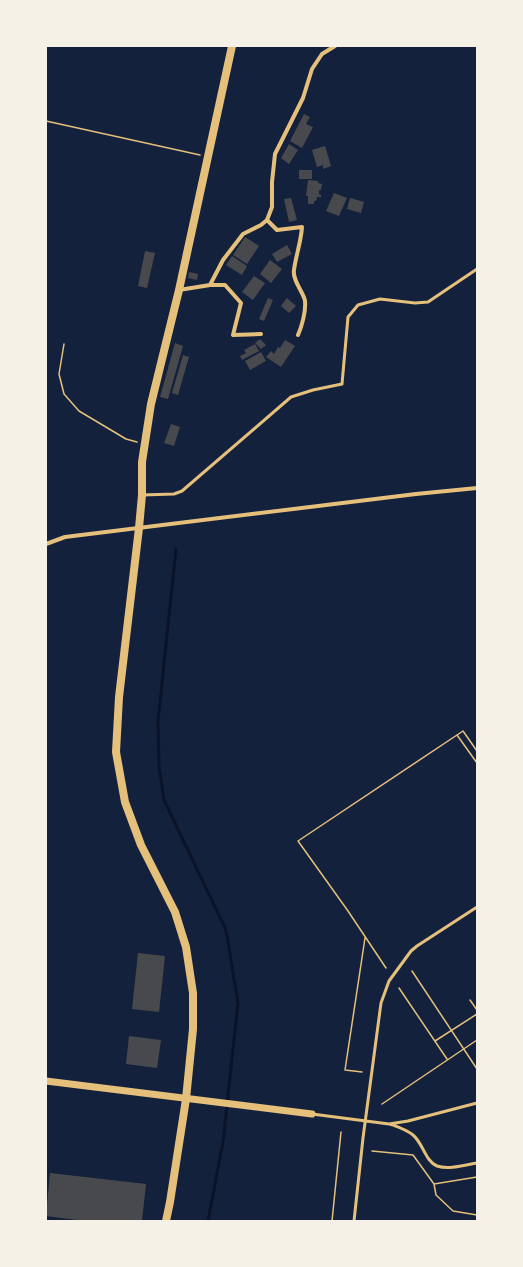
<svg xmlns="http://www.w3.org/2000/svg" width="523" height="1267" viewBox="0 0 523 1267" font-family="'Playfair Display',serif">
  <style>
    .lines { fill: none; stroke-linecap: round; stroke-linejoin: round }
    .stream { stroke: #0b132b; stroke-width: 3 }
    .building { fill: #48494c }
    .path { stroke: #e5c07b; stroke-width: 1.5 }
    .service { stroke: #e5c07b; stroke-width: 3 }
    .minor { stroke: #e5c07b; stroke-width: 4 }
    .tertiary { stroke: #e5c07b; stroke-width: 7 }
    .secondary { stroke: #e5c07b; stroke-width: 8 }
  </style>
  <rect width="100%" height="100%" fill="#14213d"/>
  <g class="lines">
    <path class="stream" d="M176 549 158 721 159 766 164 800 226 930 238 1003 223 1142 208 1221"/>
  </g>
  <path class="building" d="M304 114 310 117 306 124 313 127 302 148 290 141Z
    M289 144 298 150 289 164 281 158Z
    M325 146 331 166 323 169V165L317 167 312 150Z
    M299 170H312V179H299Z
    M308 180 318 181V183L322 184 321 190H319V194L321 195V197H317L316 201H314V204H308V196H306Z
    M334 193 347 198 339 216 326 211Z
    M291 198 297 220 289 222 284 199Z
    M350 198 364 202 361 213 347 209Z
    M245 237 259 246 247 264 233 255Z
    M287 245 292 254 277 262 272 254Z
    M145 251 155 253 147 288 138 286Z
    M232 256 247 266 242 275 226 265Z
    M270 260 282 269 271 283 260 274Z
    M189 272 198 274 197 280 188 278Z
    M254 276 265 283 253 300 242 292Z
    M268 298 273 300 264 321 259 319Z
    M287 298 296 306 289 313 281 306Z
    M260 339 266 345 261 349 255 343Z
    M285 340 295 346 281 367 266 357 271 351 274 354 278 347 280 348Z
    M175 343 183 346 168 399 160 397Z
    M255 344 259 351 242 360 240 356 246 353 244 350Z
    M261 352 266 361 250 370 245 361Z
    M183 355 189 357 178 395 172 393Z
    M171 424 180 427 174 446 164 443Z
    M138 953 165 956 159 1012 132 1009Z
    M129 1036 161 1040 157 1068 126 1064Z
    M50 1173 146 1184 142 1221H85L46 1216Z"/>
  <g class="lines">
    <path class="path" d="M46 121 200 155
      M64 344 59 374 64 394 79 411 126 439 137 442
      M457 735 477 763
      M386 968 348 911 298 841 463 731 477 751
      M412 971 477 1069
      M399 988 447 1059
      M470 1000 477 1010
      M435 1041 477 1014
      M362 1072 345 1070 365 938
      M382 1104 477 1040
      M372 1151 413 1155 434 1184 477 1177
      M434 1184 436 1195 453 1211 477 1215
      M332 1221 341 1132"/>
    <path class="service" d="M142 495 174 494 182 491 291 397 313 390 342 384 348 317 358 305 380 299 415 303 428 302 477 269
      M312 1114 389 1124 408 1121 477 1103
      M390 1124C398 1127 407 1130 413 1135 423 1143 425 1161 437 1166 449 1170 465 1165 477 1163
      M354 1221 363 1138 381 1003 389 981 411 951 417 946 477 907"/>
    <path class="minor" d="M267 220 277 230 302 227C301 242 296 255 294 270 292 280 304 293 305 301 306 311 302 326 298 335
      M210 285H225L241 303 233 335 261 334
      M179 290 210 285 223 260 243 234 261 225 267 220 272 207V182L275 154 303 98 312 69 322 54 335 46
      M46 544 65 537 416 494 477 488"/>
    <path class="tertiary" d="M46 1081 312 1114"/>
    <path class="secondary" d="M166 1221 170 1202 186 1099 193 1029V993L186 947 175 912 141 845 125 802 116 752 119 697 139 528 142 495V462L151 404 179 290 232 46"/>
  </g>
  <rect width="523" height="1267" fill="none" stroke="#f6f1e7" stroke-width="94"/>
</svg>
